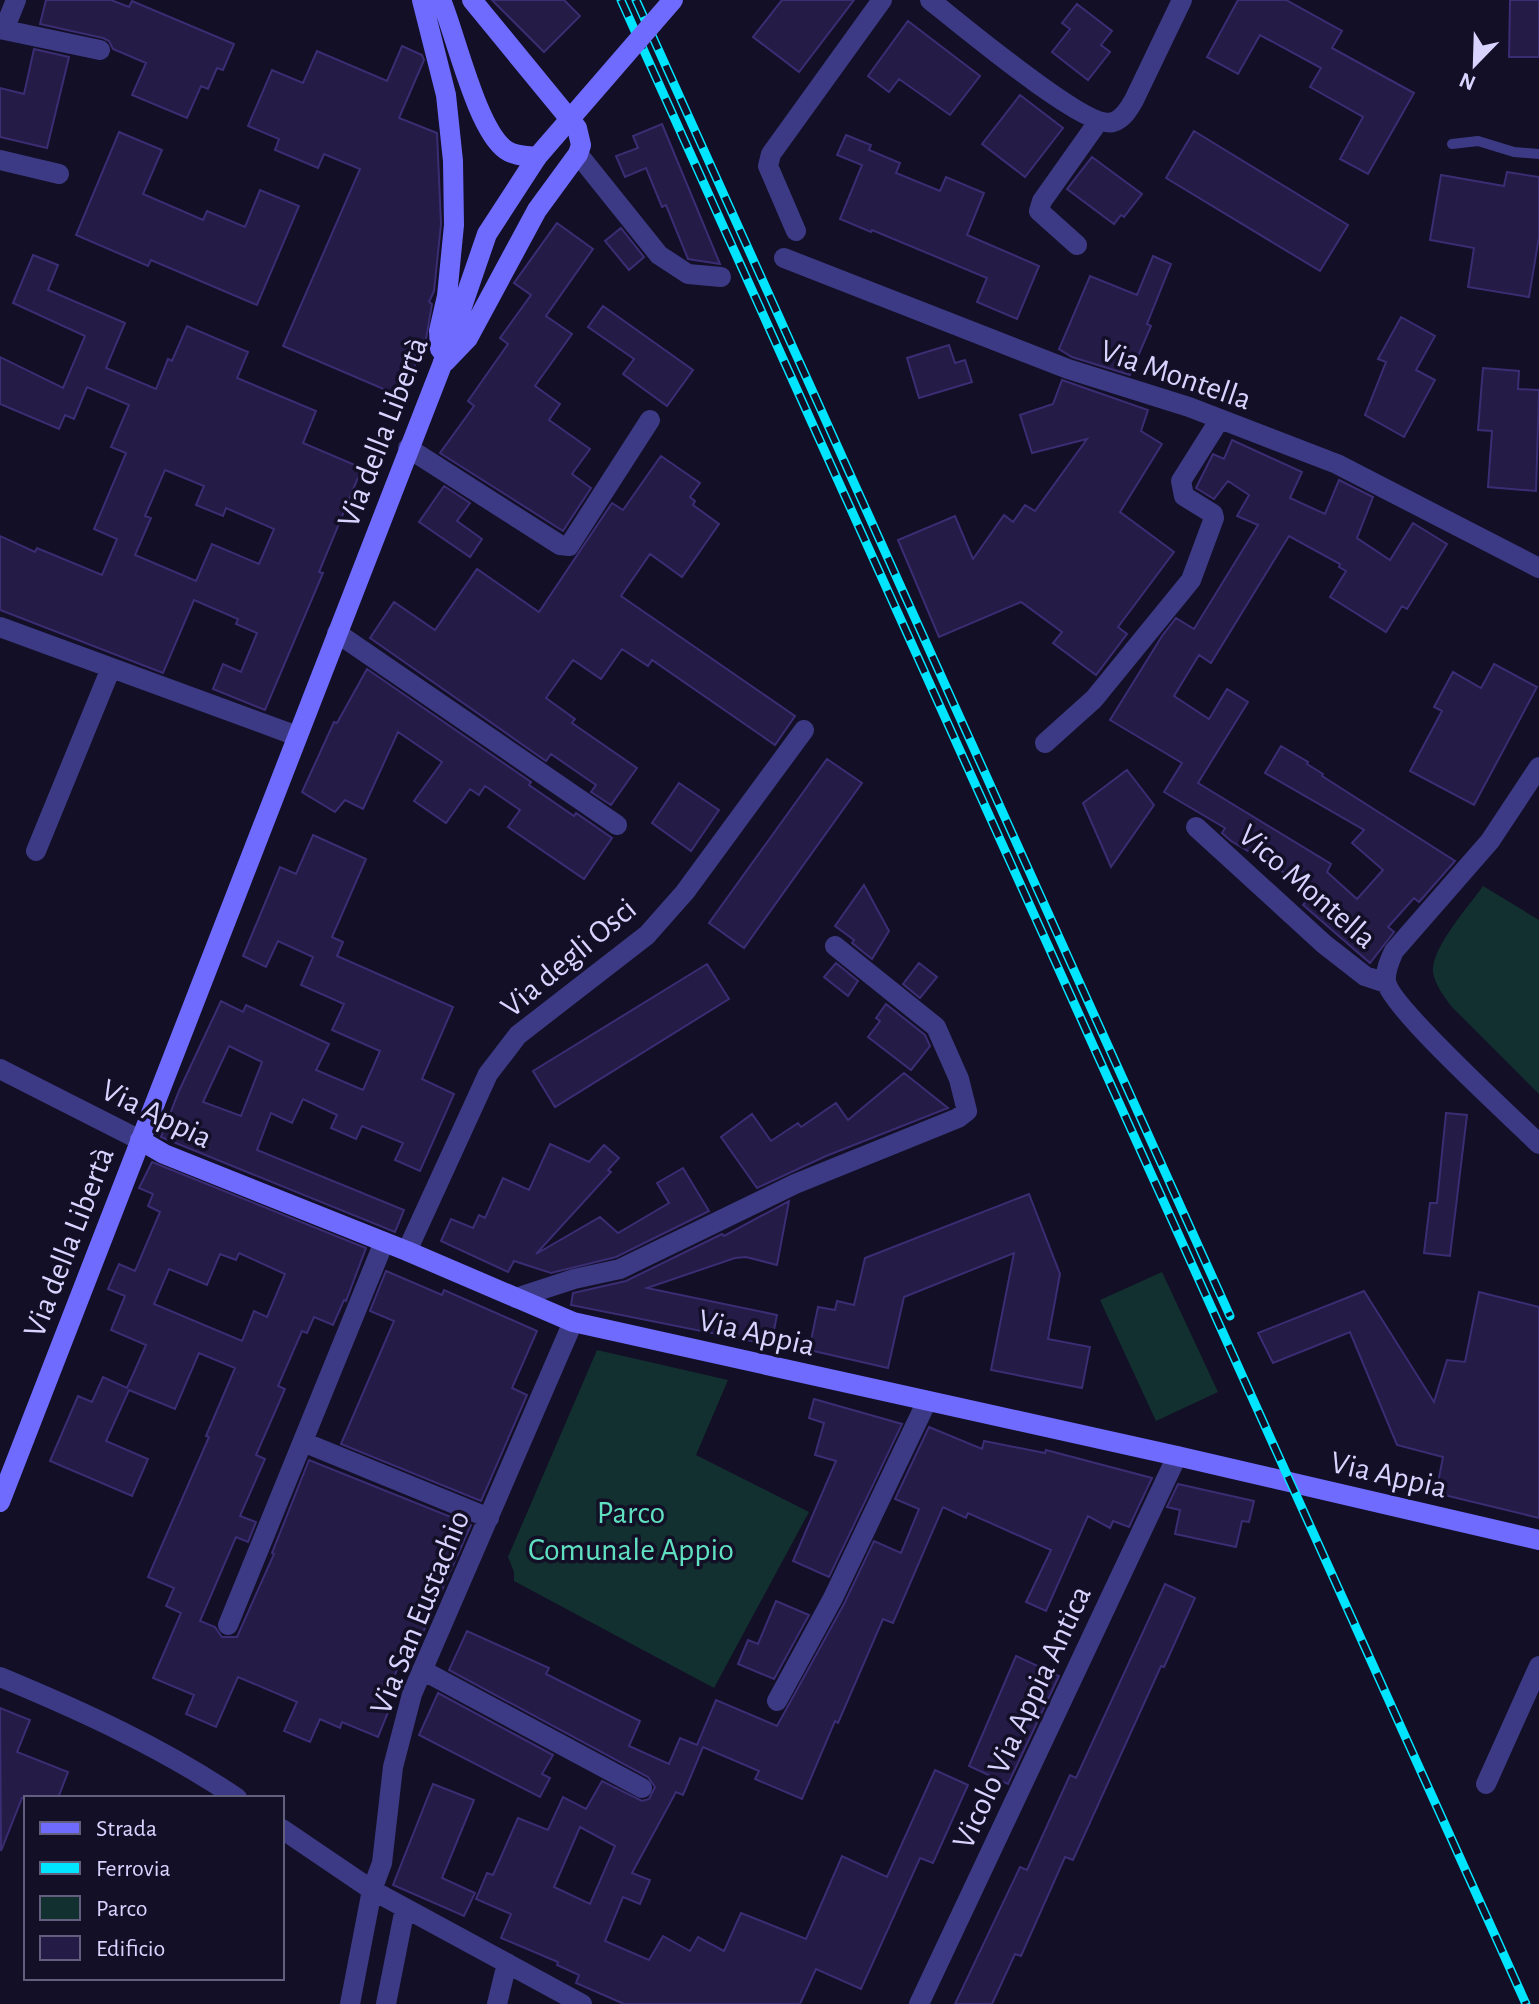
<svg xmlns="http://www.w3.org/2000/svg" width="1539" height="2004" viewBox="0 0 1539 2004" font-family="'Alegreya Sans',sans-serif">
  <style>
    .green { fill: #12302f }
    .building { fill: #241b47; stroke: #3b2d73; stroke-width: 2; fill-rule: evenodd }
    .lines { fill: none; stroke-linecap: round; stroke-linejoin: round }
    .lane { stroke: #3d3a85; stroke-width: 10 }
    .street { stroke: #3d3a85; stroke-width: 20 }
    .secondary { stroke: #6f6bff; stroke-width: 20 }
    .rail-casing { stroke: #00e5ff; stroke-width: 9 }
    .rail { stroke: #130f26; stroke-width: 6; stroke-dasharray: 18; stroke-linecap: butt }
    .secondary-bridge { stroke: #6f6bff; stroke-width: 20 }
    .labels { text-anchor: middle; stroke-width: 7; stroke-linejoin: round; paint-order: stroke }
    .street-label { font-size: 32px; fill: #d9d4ff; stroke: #130f26 }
    .park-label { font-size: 32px; fill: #5fe0c0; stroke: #130f26 }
  </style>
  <rect width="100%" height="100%" fill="#130f26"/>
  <path class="green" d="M1483 886 1539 920V1094L1451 1006C1444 996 1435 985 1433 972 1431 948 1469 906 1483 886Z
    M1162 1272 1218 1392 1156 1421 1100 1300Z
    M597 1350 728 1380 696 1455 809 1512 714 1688 514 1581V1572L508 1557Z"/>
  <path class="building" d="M46 0H111L129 7 132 1 234 44 223 70 217 68 208 89 201 86 187 118 132 95 146 63 113 49 109 41 103 38 40 24Z
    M492 0H564L580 16 544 52Z
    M782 0H854L799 72 753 37Z
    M1238 0H1286L1342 31 1332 48 1414 93 1368 174 1340 159 1363 117 1310 87 1321 68 1260 35 1238 74 1207 57Z
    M1510 0H1539V57H1509Z
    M1077 4 1112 31 1101 45 1110 52 1088 80 1052 52 1070 29 1062 23Z
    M908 21 980 76 950 115 899 79 889 92 868 76Z
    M402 46 422 55 424 60 399 118 437 133 441 224 434 291 429 302 432 304 426 339 402 397 283 346 360 169 324 154 318 168 275 150 279 139 248 126 272 70 303 83 317 51 387 81Z
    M34 49 69 57 47 148 0 137V88L24 94Z
    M1020 95 1063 128 1025 177 982 144Z
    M662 124 720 264 688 259 666 205 662 207 646 168 625 177 616 156 638 148 633 136Z
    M1194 131 1348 225 1320 271 1166 178Z
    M119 132 162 150 143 194 203 220 207 211 245 227 260 190 299 206 257 305 151 260 148 266 76 235Z
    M846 135 871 145 869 150 900 163 896 173 940 191 946 177 984 193 967 235 1039 266 1017 319 977 302 987 278 872 230 871 232 840 219 862 165 837 155Z
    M1092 157 1142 194 1124 217 1121 215 1114 224 1067 189Z
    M1507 172 1539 177V237L1529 297 1468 287 1474 248 1430 240 1441 175 1504 186Z
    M557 223 593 249 546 316 572 334 535 386 560 404 549 420 590 449 572 474 591 488 563 531 440 453 474 406 468 401 508 344 500 338 531 295 514 283Z
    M621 228 644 257 629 270 605 241Z
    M33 255 58 265 48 290 125 323 106 368 156 389 168 359 172 361 187 326 248 352 237 378 316 411 303 443 362 468 319 572 323 573 265 710 213 689 223 664 241 672 257 633 236 624 238 619 194 600 163 673 0 610V536L35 552 37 548 102 575 117 539 94 529 126 453 111 447 129 405 87 387 74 419 65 415 59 429 0 404V357L63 388 85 336 13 303ZM165 470 204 486 196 505 223 516 226 508 274 529 259 564 212 544 196 581 135 555 151 518 145 516Z
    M1153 256 1171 264 1147 324 1151 326 1130 375 1072 357 1059 349 1090 276 1137 295Z
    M603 306 693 370 667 406 623 374 634 359 588 327Z
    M1401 317 1435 336 1416 370 1435 380 1404 437 1365 415 1386 362 1378 359Z
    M949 345 955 363 965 360 972 382 919 398 907 358Z
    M1483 368 1519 371 1518 389 1539 390 1536 491 1488 487 1492 431 1478 430Z
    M1062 380 1148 410 1141 431 1162 444 1120 512 1174 552 1118 627 1127 634 1096 675 1053 643 1062 632 1021 602 939 637 898 540 955 516 973 559 1004 515 1013 522 1025 505 1035 511 1087 439 1032 453 1020 415 1053 404Z
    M1232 440 1302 472 1290 498 1325 514 1339 480 1373 497 1357 538 1390 560 1413 523 1447 544 1407 609 1402 606 1386 632 1330 597 1346 571 1339 567 1340 564 1289 536 1211 663 1199 655 1174 696 1209 719 1227 689 1248 702 1198 783 1331 864 1327 872 1357 899 1383 870 1352 843 1364 830 1265 773 1281 746 1308 762 1307 764 1323 774 1322 776 1455 861 1419 902 1414 898 1388 927 1394 932 1370 963 1303 905 1315 891 1231 841 1222 833 1225 828 1164 792 1182 763 1110 720 1162 636 1176 618 1194 629 1258 525 1237 516 1249 495 1228 481 1214 499 1196 488 1213 454 1224 459Z
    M661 456 700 483 690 497 695 501 693 505 719 524 682 577 650 554 621 596 795 716 775 745 652 660 648 666 622 649 601 679 573 660 546 698 575 719 572 723 637 768 611 805 591 792 596 785 551 754 546 761 370 638 394 602 435 630 477 569 539 612 612 503 623 510Z
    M444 486 470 503 457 521 482 539 470 557 419 522Z
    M1494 664 1537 687 1474 805 1410 771 1442 711 1434 707 1453 672 1481 688Z
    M367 669 531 782 529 785 574 816 576 813 612 838 584 879 508 827 520 810 485 786 479 795 470 789 446 823 414 801 442 762 398 732 363 809 345 800 335 812 302 792 334 722 337 723Z
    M827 759 862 783 744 948 709 923Z
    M1127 770 1154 805 1111 867 1083 803Z
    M679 783 719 810 691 851 652 823Z
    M313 835 366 859 332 937 343 942 337 956 453 1007 422 1079 454 1094 420 1171 395 1160 403 1143 362 1126 356 1139 331 1128 337 1115 303 1099 292 1123 271 1113 257 1150 404 1210 395 1232 161 1137 179 1091 221 1001 243 1012 246 1005 329 1044 316 1070 363 1090 380 1051 332 1030 344 1004 301 985 313 957 278 941 266 967 243 956 280 867 296 874ZM229 1046 262 1062 241 1116 203 1102Z
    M864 885 889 931 872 959 852 943 854 940 835 926Z
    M836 963 858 981 848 996 824 977Z
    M919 963 937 977 920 998 903 984Z
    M707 964 729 999 555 1107 533 1071Z
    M886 1004 925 1035 930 1046 911 1070 868 1037 880 1021 876 1018Z
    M904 1073 948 1108 826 1156 757 1188 721 1137 752 1114 771 1141 798 1123 801 1127 836 1103 848 1120Z
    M1446 1113 1467 1115 1450 1256 1424 1253 1430 1203H1437Z
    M550 1144 589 1162 604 1145 619 1158 608 1170 611 1172 536 1254 600 1217 618 1233 669 1203 657 1183 683 1168 709 1211 616 1257 551 1273 514 1261 508 1272 441 1241 451 1219 473 1228 479 1215 485 1218 503 1178 529 1190Z
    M152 1162 366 1248 346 1301 344 1300 333 1325 314 1317 307 1333 302 1331 278 1386 285 1389 256 1455 265 1459 240 1516 256 1522 248 1542 236 1537 200 1621 215 1627 222 1637H237L274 1554 272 1553 309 1460 471 1525 407 1668 399 1665 384 1701 391 1705 378 1737 342 1722 340 1728 320 1719 310 1742 284 1731 297 1702 238 1677 216 1727 186 1714 194 1695 153 1678 181 1613 166 1606 174 1588 148 1577 209 1437 206 1436 235 1368 199 1353 175 1409 129 1390 106 1441 148 1459 132 1496 50 1461 78 1396 92 1402 103 1377 127 1388 146 1345 111 1330 125 1296 108 1289 119 1264 135 1271 160 1212 148 1206 153 1194 139 1188ZM239 1253 285 1274 267 1317 254 1311 242 1341 154 1304 169 1269 207 1285 220 1254 236 1260Z
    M1029 1194 1060 1274 1048 1339 1090 1347 1082 1388 991 1370 1014 1253 904 1297 888 1368 809 1350 818 1307 835 1310 837 1301 854 1305 865 1258Z
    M789 1201 777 1265 746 1257 735 1258 647 1288 777 1315 771 1345 571 1305 573 1293 626 1281 722 1234 724 1236Z
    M386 1271 442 1295 444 1290 537 1331 512 1388 527 1395 481 1501 341 1444 394 1321 370 1311Z
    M1364 1291 1434 1402 1447 1360 1465 1362 1479 1292 1539 1307V1518L1436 1493 1443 1457 1397 1445 1350 1332 1273 1363 1258 1333Z
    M814 1399 902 1424 829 1577 793 1561 836 1461 815 1455 824 1423 809 1418Z
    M929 1427 982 1449 984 1441 1045 1453 1046 1450 1152 1478 1129 1527 1113 1521 1110 1528 1088 1516 1046 1611 1026 1602 1051 1550 968 1513 966 1518 943 1507 893 1623 883 1619 838 1723 835 1721 802 1799 755 1779 759 1771 703 1747 683 1795 676 1792 632 1873 650 1880 640 1904 623 1897 605 1941 649 1960 663 1936 690 1951 698 1937 724 1951 741 1913 806 1939 842 1856 887 1877 935 1770 968 1785 933 1863 920 1858 861 1989 816 1969 800 2004H624L576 1983 579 1975 557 1965 558 1962 501 1938 511 1914 476 1899 487 1873 493 1875 518 1818 548 1830 563 1797 586 1809 602 1781 642 1801 649 1799 655 1787 648 1777 449 1670 467 1631 549 1668 546 1674 640 1721 629 1746 669 1764 680 1738 697 1745 716 1700 777 1726 844 1604 874 1541 901 1553 919 1509 895 1499ZM580 1827 615 1846 590 1904 554 1887Z
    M1178 1484 1254 1501 1249 1522 1242 1521 1236 1547 1175 1534 1180 1510 1167 1507Z
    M1165 1584 1195 1598 1164 1667 1161 1666 1073 1860 1065 1857 1021 1956 1015 1954 992 2004H955L1020 1867 1027 1870 1070 1775 1076 1778Z
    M776 1601 809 1615 774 1679 738 1664 748 1640 758 1644Z
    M1016 1656 1059 1676 1008 1784 969 1766Z
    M438 1693 553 1755 542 1774 550 1778 540 1797 419 1735Z
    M0 1708 30 1720 17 1752 68 1772 58 1798H22L1 1851Z
    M433 1784 474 1800 442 1878 475 1893 464 1916 393 1885Z"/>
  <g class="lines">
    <path class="lane" d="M1452 144 1478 141 1514 152 1539 154"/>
    <path class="street" d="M930 0C957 21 1087 131 1113 122 1123 119 1129 109 1134 100L1182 0
      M0 29 100 50
      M4 30 16 0
      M578 154 659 255 688 274 721 277
      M0 160 59 174
      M796 231 768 166 771 154 882 0
      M1077 245 1039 211 1042 201 1098 122
      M784 258 1068 369 1189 407 1337 464 1539 568
      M408 448 560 545 569 546 650 420
      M0 627 297 736
      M337 633 617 825
      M1045 743 1094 699 1191 580 1214 518 1213 514 1184 496 1181 481 1220 419
      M1539 767 1490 841 1394 951C1390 960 1385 970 1386 981 1389 1006 1514 1119 1539 1144
      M1196 827 1324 944 1365 976 1386 983
      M36 851 111 668
      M0 1069 140 1140
      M407 1251 488 1074 518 1035 647 935 685 892 804 730
      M516 1298 574 1279 620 1269 795 1184 958 1118 967 1111 959 1079 936 1027 835 946
      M303 1442 489 1518
      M228 1625 384 1242
      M422 1670 642 1788
      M0 1677C82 1711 163 1748 237 1798
      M777 1701 833 1598 927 1401
      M1486 1784 1539 1666
      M282 1829 372 1890 582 2004
      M350 2004 372 1890 382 1863 393 1767 412 1694 573 1322
      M386 2004 405 1908
      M497 2004 507 1963
      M919 2004 1177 1456"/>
    <path class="secondary" d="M422 0 446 95 453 161 454 225 447 296 439 331 440 349
      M445 362 468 338 537 210 578 154 581 145 577 128 472 0
      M140 1140 164 1154 407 1251 573 1322 1177 1456 1539 1540
      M0 1502 442 365 487 234 537 157C527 156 514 156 506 150 477 130 456 36 441 0"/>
    <defs>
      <path id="rail" d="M621 0 1526 2004
        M636 0 1230 1316"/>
    </defs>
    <use href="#rail" class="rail-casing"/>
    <use href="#rail" class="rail"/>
    <path class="secondary-bridge" d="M537 157 673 0"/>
  </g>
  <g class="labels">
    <g class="street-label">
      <text transform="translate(1176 374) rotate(19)" y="11">Via Montella</text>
      <text transform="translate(382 432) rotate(-69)" y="11">Via della Libertà</text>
      <text transform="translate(1308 886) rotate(41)" y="11">Vico Montella</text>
      <text transform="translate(568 957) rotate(-40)" y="11">Via degli Osci</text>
      <text transform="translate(157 1113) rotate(26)" y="11">Via Appia</text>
      <text transform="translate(68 1242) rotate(-69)" y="11">Via della Libertà</text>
      <text transform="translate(757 1332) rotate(13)" y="11">Via Appia</text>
      <text transform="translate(1389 1474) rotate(13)" y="11">Via Appia</text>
      <text transform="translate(419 1612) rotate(-68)" y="11">Via San Eustachio</text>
      <text transform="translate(1021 1717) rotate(-65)" y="11">Vicolo Via Appia Antica</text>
    </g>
    <g class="park-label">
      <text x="631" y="1523">Parco<tspan x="631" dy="37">Comunale Appio</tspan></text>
    </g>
  </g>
  <rect x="24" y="1796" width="260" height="184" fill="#130f26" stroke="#625e7d" stroke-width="2"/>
  <rect x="40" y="1822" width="40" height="12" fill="#6f6bff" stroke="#625e7d" stroke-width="2"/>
  <text x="96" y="1836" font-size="24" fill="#d9d4ff">Strada</text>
  <rect x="40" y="1862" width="40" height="12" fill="#00e5ff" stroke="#625e7d" stroke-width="2"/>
  <text x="96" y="1876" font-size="24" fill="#d9d4ff">Ferrovia</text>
  <rect x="40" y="1896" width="40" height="24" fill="#12302f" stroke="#625e7d" stroke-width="2"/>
  <text x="96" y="1916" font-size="24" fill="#d9d4ff">Parco</text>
  <rect x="40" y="1936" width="40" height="24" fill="#241b47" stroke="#625e7d" stroke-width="2"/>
  <text x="96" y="1956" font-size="24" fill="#d9d4ff">Edificio</text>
  <g transform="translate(1475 64) rotate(203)" stroke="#130f26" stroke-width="6" paint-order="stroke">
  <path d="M0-6L14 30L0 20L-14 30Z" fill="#d9d4ff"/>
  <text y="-12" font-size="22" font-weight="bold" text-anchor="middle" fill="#d9d4ff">N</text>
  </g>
</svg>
